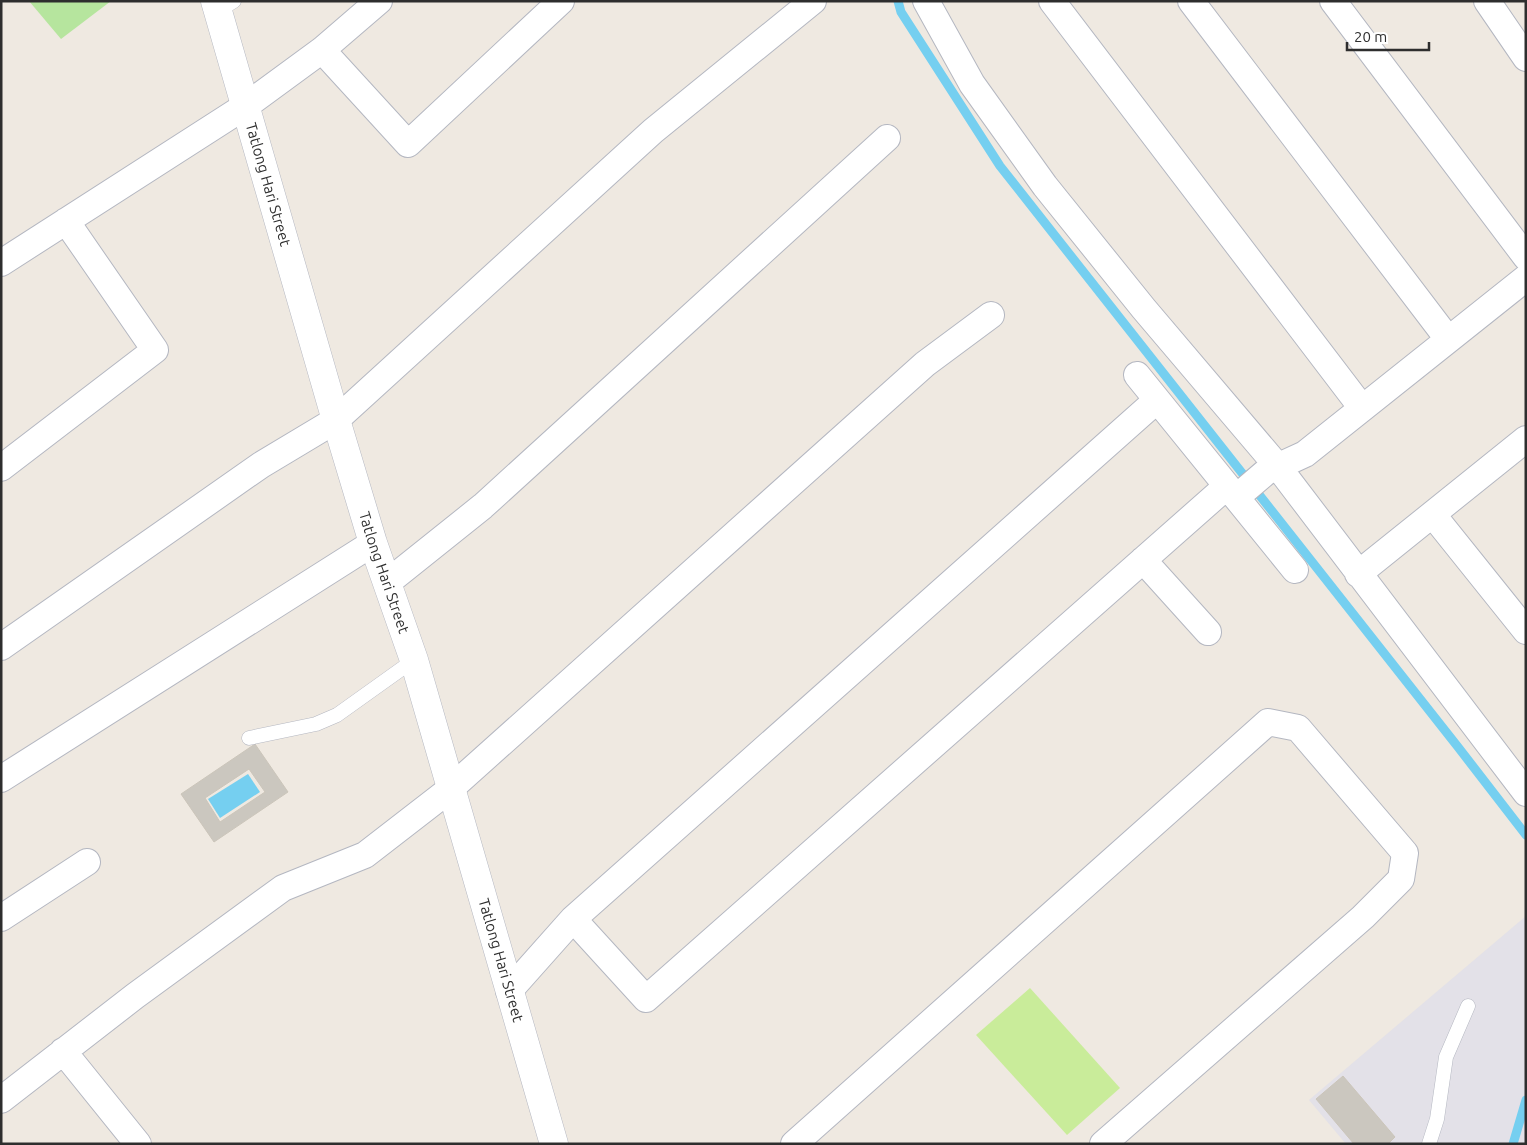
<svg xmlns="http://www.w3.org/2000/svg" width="1527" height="1145" viewBox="0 0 1527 1145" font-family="Ubuntu,sans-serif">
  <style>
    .industrial { fill: #e3e1e8 }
    .green { fill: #b6e59e }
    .pitch { fill: #c9ec9a }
    .water { fill: #75cff0 }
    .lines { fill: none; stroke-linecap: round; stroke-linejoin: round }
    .stream { stroke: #75cff0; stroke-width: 9 }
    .building { fill: #cbc7bf; stroke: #cbc5ba; fill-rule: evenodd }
    .service-casing { stroke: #b4b7c1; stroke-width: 15 }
    .minor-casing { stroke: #b4b7c1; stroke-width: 28 }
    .tertiary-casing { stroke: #b4b7c1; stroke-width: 29 }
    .service { stroke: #fff; stroke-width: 14 }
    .minor { stroke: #fff; stroke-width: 26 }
    .tertiary { stroke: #fff; stroke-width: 28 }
    .labels { text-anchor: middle; stroke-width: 4; stroke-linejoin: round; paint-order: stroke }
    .street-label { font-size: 15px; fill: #2e2e2e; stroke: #fff }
  </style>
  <rect width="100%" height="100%" fill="#efe9e1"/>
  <path class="industrial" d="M1526 916V1144H1346L1309 1100Z"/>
  <path class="green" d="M29 1H111L61 39Z"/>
  <path class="pitch" d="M1030 988 1120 1088 1067 1135 976 1035Z"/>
  <path class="water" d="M248 774 260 792 220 818 208 799Z"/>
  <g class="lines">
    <path class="stream" d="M898 1 901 12 1000 166 1458 747 1526 835
      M1513 1144 1526 1100"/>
  </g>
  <path class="building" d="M255 744 288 792 214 842 181 794ZM249 769 265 792 220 822 205 798Z
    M1343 1076 1395 1137 1388 1144H1354L1316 1099Z"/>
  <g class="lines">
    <defs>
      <path id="service" d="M218 11 234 1
        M249 738 316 724 337 715 414 660
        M1429 1144 1437 1119 1446 1057 1468 1006"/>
      <path id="minor" d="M926 1 972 84 1045 186 1144 309 1279 468 1526 793
        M1052 1 1362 408
        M1191 1 1448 339
        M1333 1 1526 257
        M1487 1 1526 58
        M322 50 408 144 561 1
        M1 263 247 105 322 50 379 1
        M1137 375 1295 570
        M1 468 155 350 66 221
        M1234 495 1245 490 1266 472 1305 454 1526 278
        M1433 515 1526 631
        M1143 560 1208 632
        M1358 574 1526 439
        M388 582 483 506 887 138
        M1 647 261 465 336 420 653 131 813 1
        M1 779 373 543
        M1 918 87 862
        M573 919 646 999 1227 486
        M509 991 573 919 1157 400
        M63 1051 138 1144
        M1 1100 135 996 283 888 365 855 449 790 925 364 991 315
        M794 1144 1268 722 1298 728 1405 853 1401 879 1363 917 1103 1144"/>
      <g id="tertiary">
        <path id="s1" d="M215 1 336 420 373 543 414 660 554 1144"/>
      </g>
    </defs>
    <use href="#service" class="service-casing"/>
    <use href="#minor" class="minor-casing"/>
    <use href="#tertiary" class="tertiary-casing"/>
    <use href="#service" class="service"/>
    <use href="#minor" class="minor"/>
    <use href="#tertiary" class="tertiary"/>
  </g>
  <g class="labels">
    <g class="street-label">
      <text dy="5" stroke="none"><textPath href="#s1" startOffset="191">Tatlong Hari Street</textPath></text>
      <text dy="5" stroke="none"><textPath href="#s1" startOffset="596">Tatlong Hari Street</textPath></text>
      <text dy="5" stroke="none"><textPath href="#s1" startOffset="1001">Tatlong Hari Street</textPath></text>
    </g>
  </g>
  <rect width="1527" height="1145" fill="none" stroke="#2e2e2e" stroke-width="5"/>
  <path d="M1347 42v8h82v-8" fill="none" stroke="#2e2e2e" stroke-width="2.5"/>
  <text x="1354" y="42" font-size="15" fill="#2e2e2e" stroke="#ffffff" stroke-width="4" paint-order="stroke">20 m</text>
</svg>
